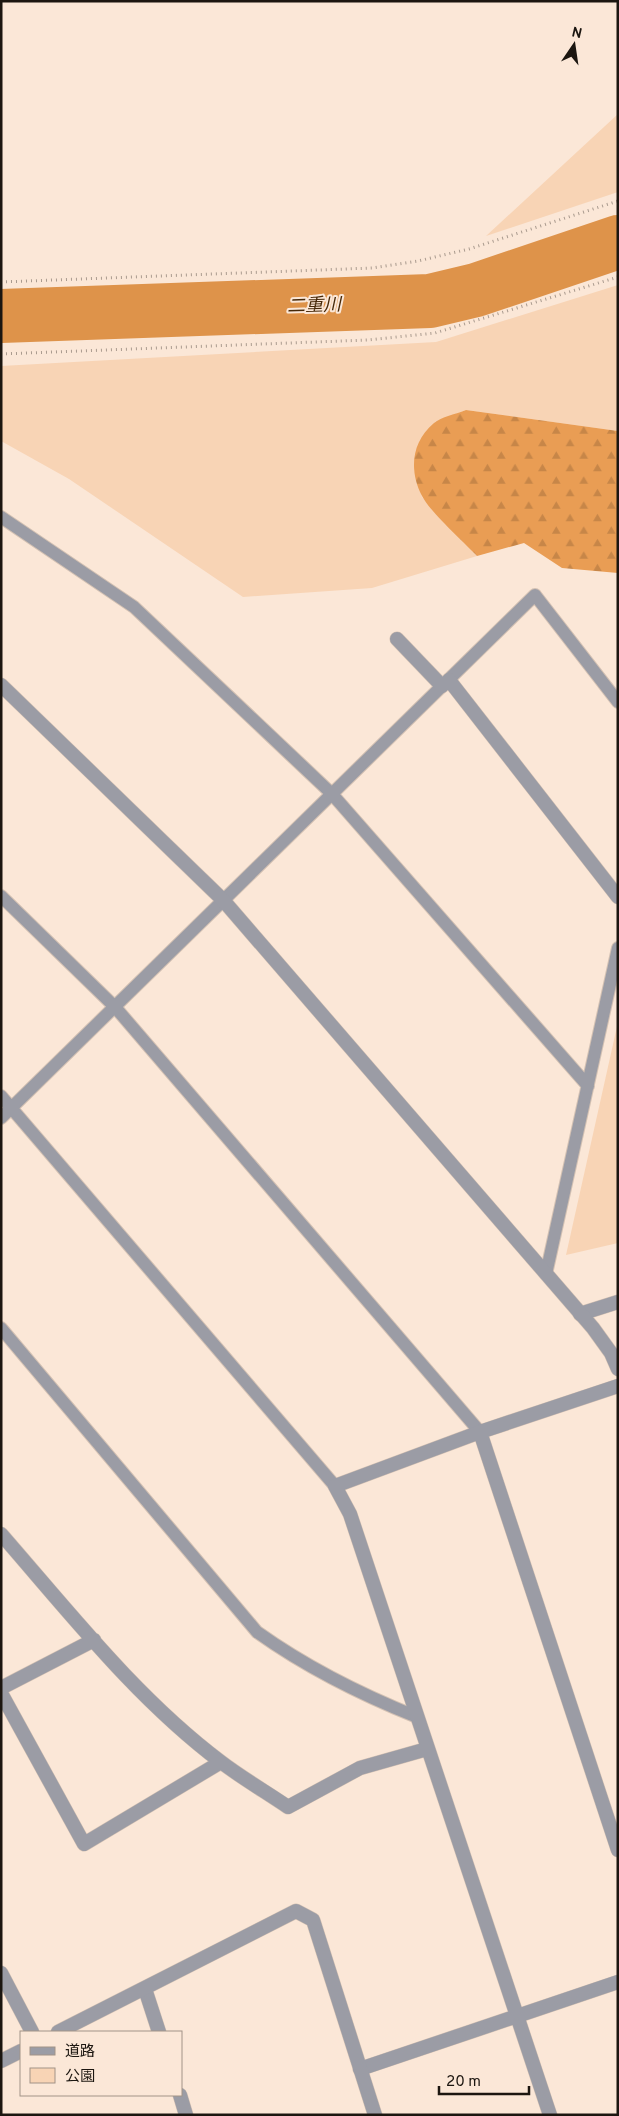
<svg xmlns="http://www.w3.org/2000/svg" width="619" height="2116" viewBox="0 0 619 2116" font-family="Overpass,'Noto Sans JP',sans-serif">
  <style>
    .green { fill: #f8d4b5 }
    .forest { fill: url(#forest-firs) }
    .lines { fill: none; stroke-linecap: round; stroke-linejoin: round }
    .river { stroke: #de934a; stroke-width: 54 }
    .service-casing { stroke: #d3c1b3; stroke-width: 14 }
    .minor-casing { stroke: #d3c1b3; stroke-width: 15 }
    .tertiary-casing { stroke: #d3c1b3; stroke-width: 15 }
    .path { stroke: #a99a8e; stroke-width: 3; stroke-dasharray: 1 4; stroke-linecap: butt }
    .service { stroke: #9b9ca5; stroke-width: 12 }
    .minor { stroke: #9b9ca5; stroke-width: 14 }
    .tertiary { stroke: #9b9ca5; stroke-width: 14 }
    .labels { text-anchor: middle; stroke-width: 4; stroke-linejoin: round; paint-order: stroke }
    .water-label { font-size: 18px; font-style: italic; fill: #462808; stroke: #fbe7d7 }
  </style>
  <defs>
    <pattern id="forest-firs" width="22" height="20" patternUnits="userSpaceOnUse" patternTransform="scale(1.25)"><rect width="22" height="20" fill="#e99d54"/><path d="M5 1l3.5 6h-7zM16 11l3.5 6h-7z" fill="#c78648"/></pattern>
  </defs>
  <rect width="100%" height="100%" fill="#fbe7d7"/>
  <path class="green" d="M618 114V192L486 236Z
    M618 285V431L466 410 435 422 414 469 422 497 477 556 372 588 243 597 69 479 1 441V366L436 342Z
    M618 1022V1243L566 1255Z"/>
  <path class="forest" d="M466 410 618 431V573L562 568 524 543 477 556C464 542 430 512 422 496 409 471 411 442 434 423 441 417 456 414 466 410Z"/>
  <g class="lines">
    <path class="river" d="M1 316 430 301 476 290 618 242"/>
    <defs>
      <path id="service" d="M1 517 134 607 332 794 588 1086
        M1 896 115 1007 480 1432
        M1 1096 335 1486
        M1 1118 535 595 618 702
        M546 1274 618 948
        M1 1328 257 1632C306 1667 362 1695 417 1717"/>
      <path id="minor" d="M397 639 442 686
        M449 680 618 897
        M580 1314 618 1302
        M480 1432 618 1850
        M1 1534C70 1613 137 1699 221 1762 242 1778 266 1792 288 1807L360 1768 427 1749
        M1 1688 94 1640
        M1 1693 84 1844 221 1762
        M1 1973 32 2032
        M145 1989 159 2032
        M360 2069 618 1982
        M180 2095 186 2115
        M550 2115 350 1514 335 1486 480 1432 618 1386"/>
      <path id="tertiary" d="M1 685 223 900 593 1328 611 1353 618 1369
        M58 2032 296 1911 313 1920 375 2115
        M1 2061 21 2051"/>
    </defs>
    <use href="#service" class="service-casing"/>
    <use href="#minor" class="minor-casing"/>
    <use href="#tertiary" class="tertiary-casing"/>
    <path class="path" d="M1 282 372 268 418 261 469 249 618 201
      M1 354 368 340 435 333 618 277"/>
    <use href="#service" class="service"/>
    <use href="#minor" class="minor"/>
    <use href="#tertiary" class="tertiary"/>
  </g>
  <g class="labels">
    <g class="water-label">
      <text transform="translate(314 305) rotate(-2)" y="6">二重川</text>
    </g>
  </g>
  <rect width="619" height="2116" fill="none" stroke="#1c1610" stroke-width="5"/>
  <rect x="20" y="2031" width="162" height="65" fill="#fbe7d7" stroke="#a29387"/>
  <rect x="30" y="2047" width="25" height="8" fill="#9b9ca5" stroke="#a29387"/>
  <text x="65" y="2056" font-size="15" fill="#1c1610">道路</text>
  <rect x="30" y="2068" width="25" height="15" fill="#f8d4b5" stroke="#a29387"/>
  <text x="65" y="2081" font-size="15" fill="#1c1610">公園</text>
  <g transform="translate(574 45) rotate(13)" stroke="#fbe7d7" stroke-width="4" paint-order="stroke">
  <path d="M0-4L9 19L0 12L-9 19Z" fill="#1c1610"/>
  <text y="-8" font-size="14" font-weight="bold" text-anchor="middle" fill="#1c1610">N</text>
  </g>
  <path d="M439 2086v8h90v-8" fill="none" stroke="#1c1610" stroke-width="2.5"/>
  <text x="446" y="2086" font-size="15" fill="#1c1610" stroke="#fbe7d7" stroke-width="4" paint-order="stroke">20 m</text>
</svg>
